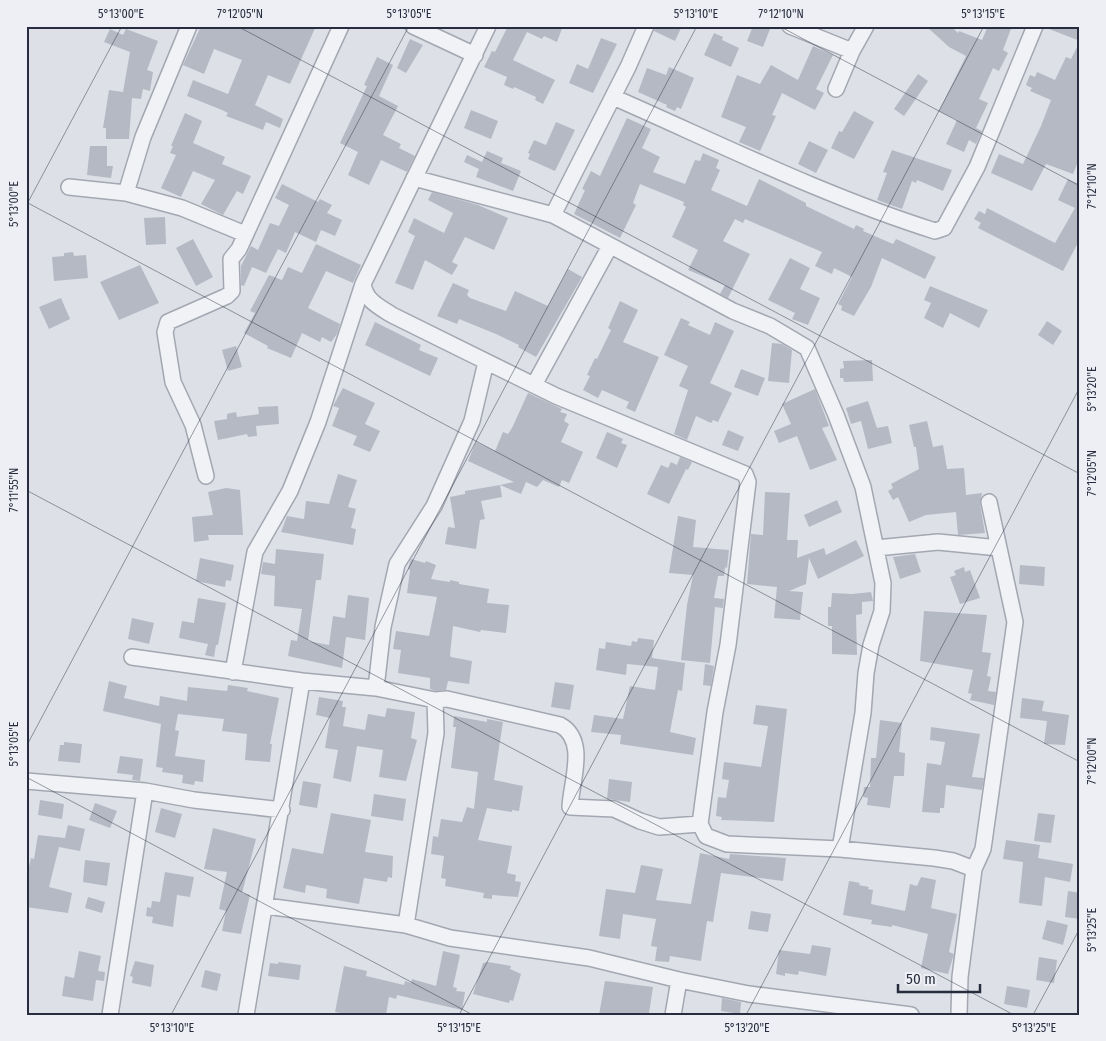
<svg xmlns="http://www.w3.org/2000/svg" width="1106" height="1041" viewBox="0 0 1106 1041" font-family="'Fira Sans Condensed',sans-serif">
  <style>
    .building { fill: #b5b9c4 }
    .lines { fill: none; stroke-linecap: round; stroke-linejoin: round }
    .minor-casing { stroke: #a3a7b1; stroke-width: 18 }
    .minor { stroke: #f0f2f6; stroke-width: 15 }
    .ticks { fill: none; stroke: #272d3e; stroke-width: 1; stroke-opacity: 0.45 }
    .neatline { fill: none; stroke: #272d3e; stroke-width: 2 }
    .ticks-label { font-size: 12px; text-anchor: middle; fill: #272d3e }
  </style>
  <rect width="100%" height="100%" fill="#dde0e7"/>
  <path class="building" d="M201 26H316L290 84 268 75 255 105 283 119 280 128 266 122 263 130 226 116 228 113 222 110 187 96 193 80 228 94 242 60 214 49 204 74 183 65Z
    M508 26H563L557 42 544 36 542 39 527 32 513 60 555 80 543 104 535 100 536 97 514 87 513 89 504 85 507 77 484 67 492 51 495 52Z
    M655 26H682L675 41 654 31Z
    M753 26 770 29 763 47 747 41Z
    M926 26H951L958 33 959 31 982 40 988 26H1012L1003 50 1008 53 999 71 993 68 979 99 988 103 976 128 982 131 976 144 969 140 964 152 946 144 957 120 939 111 966 56 949 47Z
    M1044 26H1080V41L1044 27Z
    M110 29 123 35 126 29 158 41 147 70 153 72 150 91 143 89 141 99 132 98 129 139H106V128H103L109 90 123 92 130 52 104 42Z
    M714 33 723 37 722 40 739 48 731 67 704 55Z
    M601 38 617 44 593 93 569 83 577 64 588 69Z
    M410 39 423 45 406 73 397 68Z
    M1080 41V157L1073 174 1046 164 1032 191 991 173 999 154 1023 164 1041 126 1051 100 1030 91 1032 88 1026 85 1030 75 1035 77 1037 72 1055 80 1066 57 1071 59Z
    M813 46 833 55 816 89 824 93 815 110 782 93 772 115 776 116 760 151 739 142 746 127 721 117 737 75 760 84 771 65 798 80Z
    M377 57 393 65 379 96 398 106 383 135 401 144 399 148 415 156 407 172 381 160 369 185 348 175 358 152 340 143 367 86 364 85Z
    M669 67 694 78 681 109 677 107 675 111 666 107 667 105 638 92 647 68 666 75Z
    M918 74 928 81 904 116 894 109Z
    M471 110 498 121 491 139 464 128Z
    M854 111 874 122 854 159 831 148 839 131 842 132Z
    M185 113 202 121 193 143 225 157 222 164 251 176 243 194 237 191 223 215 201 204 215 180 193 171 181 197 161 188 176 155 170 153 173 146H171Z
    M627 118 651 129 642 148 660 157 653 172 685 184 695 160 700 161 703 153 719 160 716 168 720 170 711 190 747 206 759 179 806 203V206L854 229 856 225 864 229 863 231 893 244 896 239 936 257 925 279 882 258 871 287 854 316 841 310 842 306 838 304 852 277 834 268 832 274 815 266 822 252 745 219 743 223 735 219 723 241 750 254 728 298 720 294 725 285 688 270 698 250 672 237 686 207 683 205 684 202 640 184 633 203 636 205 620 238 574 214 585 190 582 189 591 171 600 176Z
    M556 122 575 130 555 171 528 159 530 154 528 153 534 140 546 145Z
    M809 141 828 150 816 173 798 164Z
    M90 146H107V166H113L111 178 87 175Z
    M892 150 952 170 943 191 917 180 916 183 912 181 902 209 877 200 887 173 883 172Z
    M487 151 503 158 501 163 521 171 513 191 476 177 479 169 464 162 467 155 482 162Z
    M1068 179 1080 185V239L1063 271 978 228 981 223 974 219 979 211 985 214 987 208 1055 243 1075 208 1058 200Z
    M282 184 318 202 320 199 332 205 327 213 342 220 335 236 321 230 316 242 295 232 286 253 278 249 266 273 252 267 244 286 241 285V266L251 246 258 250 270 223 279 226 289 205 275 198Z
    M432 192 478 205 508 218 494 250 465 237 452 262 458 265 452 275 425 260 413 290 395 283 415 236 408 232 414 218 444 233 453 213 428 200Z
    M165 217 166 244 146 245 144 218Z
    M193 239 213 277 196 286 176 248Z
    M316 244 361 265 353 283 326 271 308 308 340 324 337 334 331 342 322 337 320 342 302 333 291 358 267 348 268 346 244 333 255 313 250 311 269 275 282 280 288 267 302 273Z
    M73 252 74 256 86 255 88 278 54 281 52 257 64 256V253Z
    M790 258 810 268 800 289 820 298 808 325 792 319 795 313 768 300Z
    M140 265 159 303 119 320 100 282Z
    M568 269 582 277 536 357 518 347 519 345 496 334 459 319 457 324 437 316 453 283 469 290 467 295 470 298 506 311 515 291 548 306Z
    M930 286 988 310 979 328 950 313 943 328 924 318 931 303 924 300Z
    M61 298 70 319 49 329 39 307Z
    M620 301 638 310 623 342 659 357 635 412 626 408 629 402 602 390 598 398 583 390 590 376 587 375 595 358 597 359 611 330 608 328Z
    M681 318 690 322 688 325 710 335 715 322 734 331 710 383 732 393 718 422 713 420 711 423 696 416 687 440 674 434 688 390 679 386 688 366 664 355Z
    M1047 321 1062 331 1053 345 1038 335Z
    M375 322 421 345 419 350 438 358 430 376 365 345Z
    M772 343 782 344 792 350 789 383 768 381Z
    M236 346 242 367 228 371 222 350Z
    M872 360 873 381 844 382 843 378H840V369L844 368 843 361Z
    M741 369 765 378 758 396 734 387Z
    M343 388 375 403 365 424 380 431 370 452 353 445 357 436 332 426 339 408 333 406Z
    M815 389 829 426 822 428 837 460 810 470 797 436 779 443 774 431 791 424 782 404Z
    M528 393 562 409 560 412 567 414 564 421 569 424 561 442 583 452 569 483 562 480 559 487 543 480 537 487 526 482 521 494 500 485 514 482 468 461 476 442 495 451 503 432 508 434 512 428Z
    M868 401 877 428 888 426 892 443 868 449 861 421 851 424 846 408Z
    M278 406 279 424 256 426 257 436 248 437 247 434 218 440 214 421 227 419V414L236 412 237 417 259 414 258 407Z
    M927 421 933 447 943 445 947 469 964 468 966 495 982 493 980 504 985 533 958 535 956 512 926 515 909 522 898 497 893 500 888 491 893 488 891 484 919 469 916 447H914L909 425Z
    M728 430 744 437 738 451 722 445Z
    M607 432 623 439 621 443 627 445 617 468 596 458Z
    M680 457 692 462 688 470 686 469 669 504 647 494 661 465 668 468 671 462 677 465Z
    M338 474 357 480 348 507 356 509 351 528 356 529 353 545 281 532 287 516 304 519 306 501 329 504Z
    M500 485 502 497 481 501 485 519 480 520 476 549 445 544 448 527 455 528 450 497 465 494V491Z
    M226 488 240 490 243 535H208L209 540 194 542 192 517 213 515 208 492Z
    M765 492 790 493 787 540H798L797 558 824 548 826 555 856 540 864 556 818 579 809 558 806 584 789 591 803 592 800 620 774 618 777 587 747 584 751 534 763 535Z
    M837 500 842 512 809 527 804 515Z
    M678 516 696 520 693 547 729 550 727 568 725 567 724 576H718L714 598 724 599 723 608 715 607 710 663 681 660 687 605 693 575 669 573Z
    M276 549 324 554 321 580H316L308 641 329 645 333 616 345 618 348 595 369 598 365 640 346 637 342 668 288 656 291 640 297 641 302 609 274 606 275 576 261 574 263 562 275 564Z
    M915 554 921 572 900 579 893 557Z
    M200 558 234 565 231 581 226 580 225 587 196 581Z
    M411 559 425 563 426 561 436 565 431 579 450 582V580L459 582V584L489 589 487 603 509 605 506 633 481 630 480 632 453 626 450 655 451 657 472 661 469 684 448 681 446 690 436 691 430 689V678L398 673 401 650 393 649 396 631 429 636 437 597 407 593 410 570 408 569Z
    M1020 565 1045 567 1044 586 1019 584Z
    M964 567 965 572 970 570 980 598 960 604 950 577 956 575 954 571Z
    M871 592 873 601 862 602V614L856 615 857 655 832 654V626H828V607H831L832 593 852 594Z
    M198 598 226 603 218 645H216L214 657 205 655 208 644 179 638 182 621 194 623Z
    M924 611 987 615 982 652 991 653 987 676 991 677 988 691 996 692 994 705 970 700 972 694 968 693 973 670 920 661Z
    M132 618 154 623 149 644 128 639Z
    M638 638 654 640 652 658 685 663 682 691 678 690 670 732 696 738 693 755 620 744 621 735 591 732 594 715 623 719 630 686 655 690 658 667 627 664 626 675 596 670 599 648 605 649 606 642 631 646 632 641 637 642Z
    M705 664 714 666 711 686 703 685Z
    M109 681 127 686 124 698 159 706 160 696 187 701 188 687 227 691 228 685 248 688 247 691 279 698 270 744H272L270 762 245 760 247 734 222 731 224 719 178 714 175 730 179 731 175 756 205 760 203 782 195 781 194 785 182 783 183 775 162 772 163 768 156 767 161 724 103 711Z
    M555 682 574 685 570 710 551 707Z
    M319 697 343 701 342 707H346L343 726 365 730 368 714 385 717 387 708 415 712 411 738 417 740 406 781 379 777 383 750 357 746 351 782 333 778 338 750 325 748 330 718 316 715Z
    M1022 698 1044 701 1042 711 1069 715 1065 745 1044 744 1047 721 1020 718Z
    M756 705 787 709 774 822 721 820 722 817 716 816 718 797 726 798 729 780 722 779 724 762 761 767 768 726 753 724Z
    M454 716 487 722V719L503 722 494 780 523 786 519 811 512 810V812L487 808 478 840 512 846 507 873 516 875 515 881 521 882 518 897 492 895V899L483 898 484 893 445 886 446 879 441 878 444 856 431 854 433 836 438 837 441 819 462 822 467 807 474 809 478 772 451 768 456 727H453Z
    M880 720 902 723 899 752 905 753 904 776H894L890 808 867 805 868 798 863 797 864 787H870L871 758H876Z
    M931 727 980 734 972 777 984 778 982 790 946 785 944 808H940V813L922 812 927 763 941 765 945 742 930 740Z
    M64 742 82 744 80 763 58 761 60 745H64Z
    M120 756 143 759 140 781 132 780 133 775 117 773Z
    M609 779 632 782 630 802 607 799Z
    M303 781 321 784 317 808 299 805Z
    M374 794 406 799 403 821 371 816Z
    M40 800 64 804 62 819 38 815Z
    M95 803 117 811 110 828 89 820Z
    M161 808 182 814 175 838 155 832Z
    M331 813 371 820 365 852 393 856 392 878 388 877 387 882 364 878 359 904 326 898 327 889 306 885 305 893 283 888 292 848 323 854Z
    M1038 813 1055 815 1051 843 1034 841Z
    M68 825 85 829 80 851 59 847 49 887 72 893 68 913 26 907V879L31 858 34 859 38 835 65 838Z
    M213 828 256 839 242 893 250 895 241 934 222 931 226 911 219 909 227 872 204 869Z
    M1006 840 1040 845 1038 858 1073 864 1070 882 1045 877 1042 906 1019 903 1023 862 1003 859Z
    M700 853 729 859 730 854 786 858 783 881 721 873 713 922 707 921 701 961 670 956 669 962 655 961 657 947 651 946 656 919 623 914 620 939 599 936 606 889 635 893 641 865 663 869 656 900 691 904Z
    M85 860 110 863 107 886 83 882Z
    M165 872 194 877 190 897 177 895 173 927 152 923 153 917 146 916 147 907 151 908 152 901 160 902Z
    M921 877 936 880 931 908 957 914 949 952 954 954 948 974 921 968 928 934 892 925V927L871 924 872 920 843 915 849 881 860 883 859 885 869 887 868 889 873 890 871 904 905 911 910 884 917 886Z
    M1068 891 1080 893V919L1065 917Z
    M88 897 105 902 102 913 85 908Z
    M751 911 771 914 768 932 748 929Z
    M1047 920 1068 925 1063 945 1042 939Z
    M812 945 831 948 826 976 799 971 798 975 785 973V976L776 974 779 950 810 954Z
    M79 951 101 956 98 971 105 972 104 981 96 980 93 1001 62 996 65 976 74 978Z
    M443 951 460 955 453 987 457 988 456 991 465 992 462 1010 397 995 396 999 389 997 386 1015H350L335 1012 344 966 367 971 366 976 404 985 405 981 411 983 412 979 436 986Z
    M1039 957 1057 960 1054 983 1036 980Z
    M135 961 154 965 151 987 132 983 133 977 130 976Z
    M278 962 301 965 299 980 268 976 270 963 278 964Z
    M488 962 511 966 510 969 521 974 513 1001 510 1000 509 1003 473 994 483 963Z
    M205 970 221 974 217 991 201 987Z
    M605 981 653 987 649 1013 599 1015Z
    M1007 986 1030 990 1027 1008 1004 1004Z
    M722 998 741 1002 740 1014 721 1011Z"/>
  <g class="lines">
    <defs>
      <path id="minor" d="M413 26 475 55
        M488 26 363 284C366 301 378 306 392 315L556 396 745 474 748 482 728 645 715 712 700 824 706 836 727 844 840 849 934 858 953 861 974 869 960 977 959 1015
        M790 26 852 51
        M836 89 852 51 866 26
        M613 97C720 144 824 196 935 231L944 228 977 167 1035 26
        M414 178 553 215 733 311 770 326 807 348 836 415 863 487 883 583 882 611 871 645 866 673 863 713 840 849
        M69 187 126 193 182 208 245 234
        M126 193 143 137 189 26
        M553 215 628 67 646 26
        M534 385 610 246
        M206 476 193 425 173 382 165 332 168 322 227 296 232 291 231 259 239 249 341 26
        M876 548 938 542 999 548
        M132 657 302 681 376 688 435 700 447 699 560 725C588 740 571 782 570 807L614 809 640 821 659 827 700 824
        M233 672 255 552 290 491 318 422 363 284
        M376 688 383 627 397 564 434 506 472 421 486 362
        M26 781 145 791 194 800 282 810
        M974 869 983 849 1015 622 989 502
        M266 906 406 925 450 938 589 958 679 980 749 994 911 1015
        M406 925 436 733 435 700
        M110 1015 145 791
        M246 1015 302 681
        M673 1015 679 980"/>
    </defs>
    <use href="#minor" class="minor-casing"/>
    <use href="#minor" class="minor"/>
  </g>
  <path class="ticks" d="M237 26 1080 474M779 26 1080 186M26 202 1080 762M26 206 122 26M26 490 1014 1015M26 747 409 26M26 777 473 1015M171 1015 697 26M459 1015 984 26M746 1015 1080 387M1033 1015 1080 928"/>
  <rect width="1106" height="1041" fill="none" stroke="#edeff5" stroke-width="55"/>
  <path d="M898 984v8h82v-8" fill="none" stroke="#272d3e" stroke-width="2.5"/>
  <text x="906" y="984" font-size="15" fill="#272d3e" stroke="#edeff5" stroke-width="4" paint-order="stroke">50 m</text>
  <rect x="28" y="28" width="1050" height="986" class="neatline"/>
  <g class="ticks-label">
    <text x="121" y="18">5°13'00"E</text>
    <text x="240" y="18">7°12'05"N</text>
    <text x="409" y="18">5°13'05"E</text>
    <text x="696" y="18">5°13'10"E</text>
    <text x="781" y="18">7°12'10"N</text>
    <text x="983" y="18">5°13'15"E</text>
    <text transform="translate(1092 186) rotate(-90)" y="4">7°12'10"N</text>
    <text transform="translate(14 204) rotate(-90)" y="4">5°13'00"E</text>
    <text transform="translate(1092 389) rotate(-90)" y="4">5°13'20"E</text>
    <text transform="translate(1092 473) rotate(-90)" y="4">7°12'05"N</text>
    <text transform="translate(14 490) rotate(-90)" y="4">7°11'55"N</text>
    <text transform="translate(14 744) rotate(-90)" y="4">5°13'05"E</text>
    <text transform="translate(1092 761) rotate(-90)" y="4">7°12'00"N</text>
    <text transform="translate(1092 930) rotate(-90)" y="4">5°13'25"E</text>
    <text x="172" y="1032">5°13'10"E</text>
    <text x="459" y="1032">5°13'15"E</text>
    <text x="747" y="1032">5°13'20"E</text>
    <text x="1034" y="1032">5°13'25"E</text>
  </g>
</svg>
